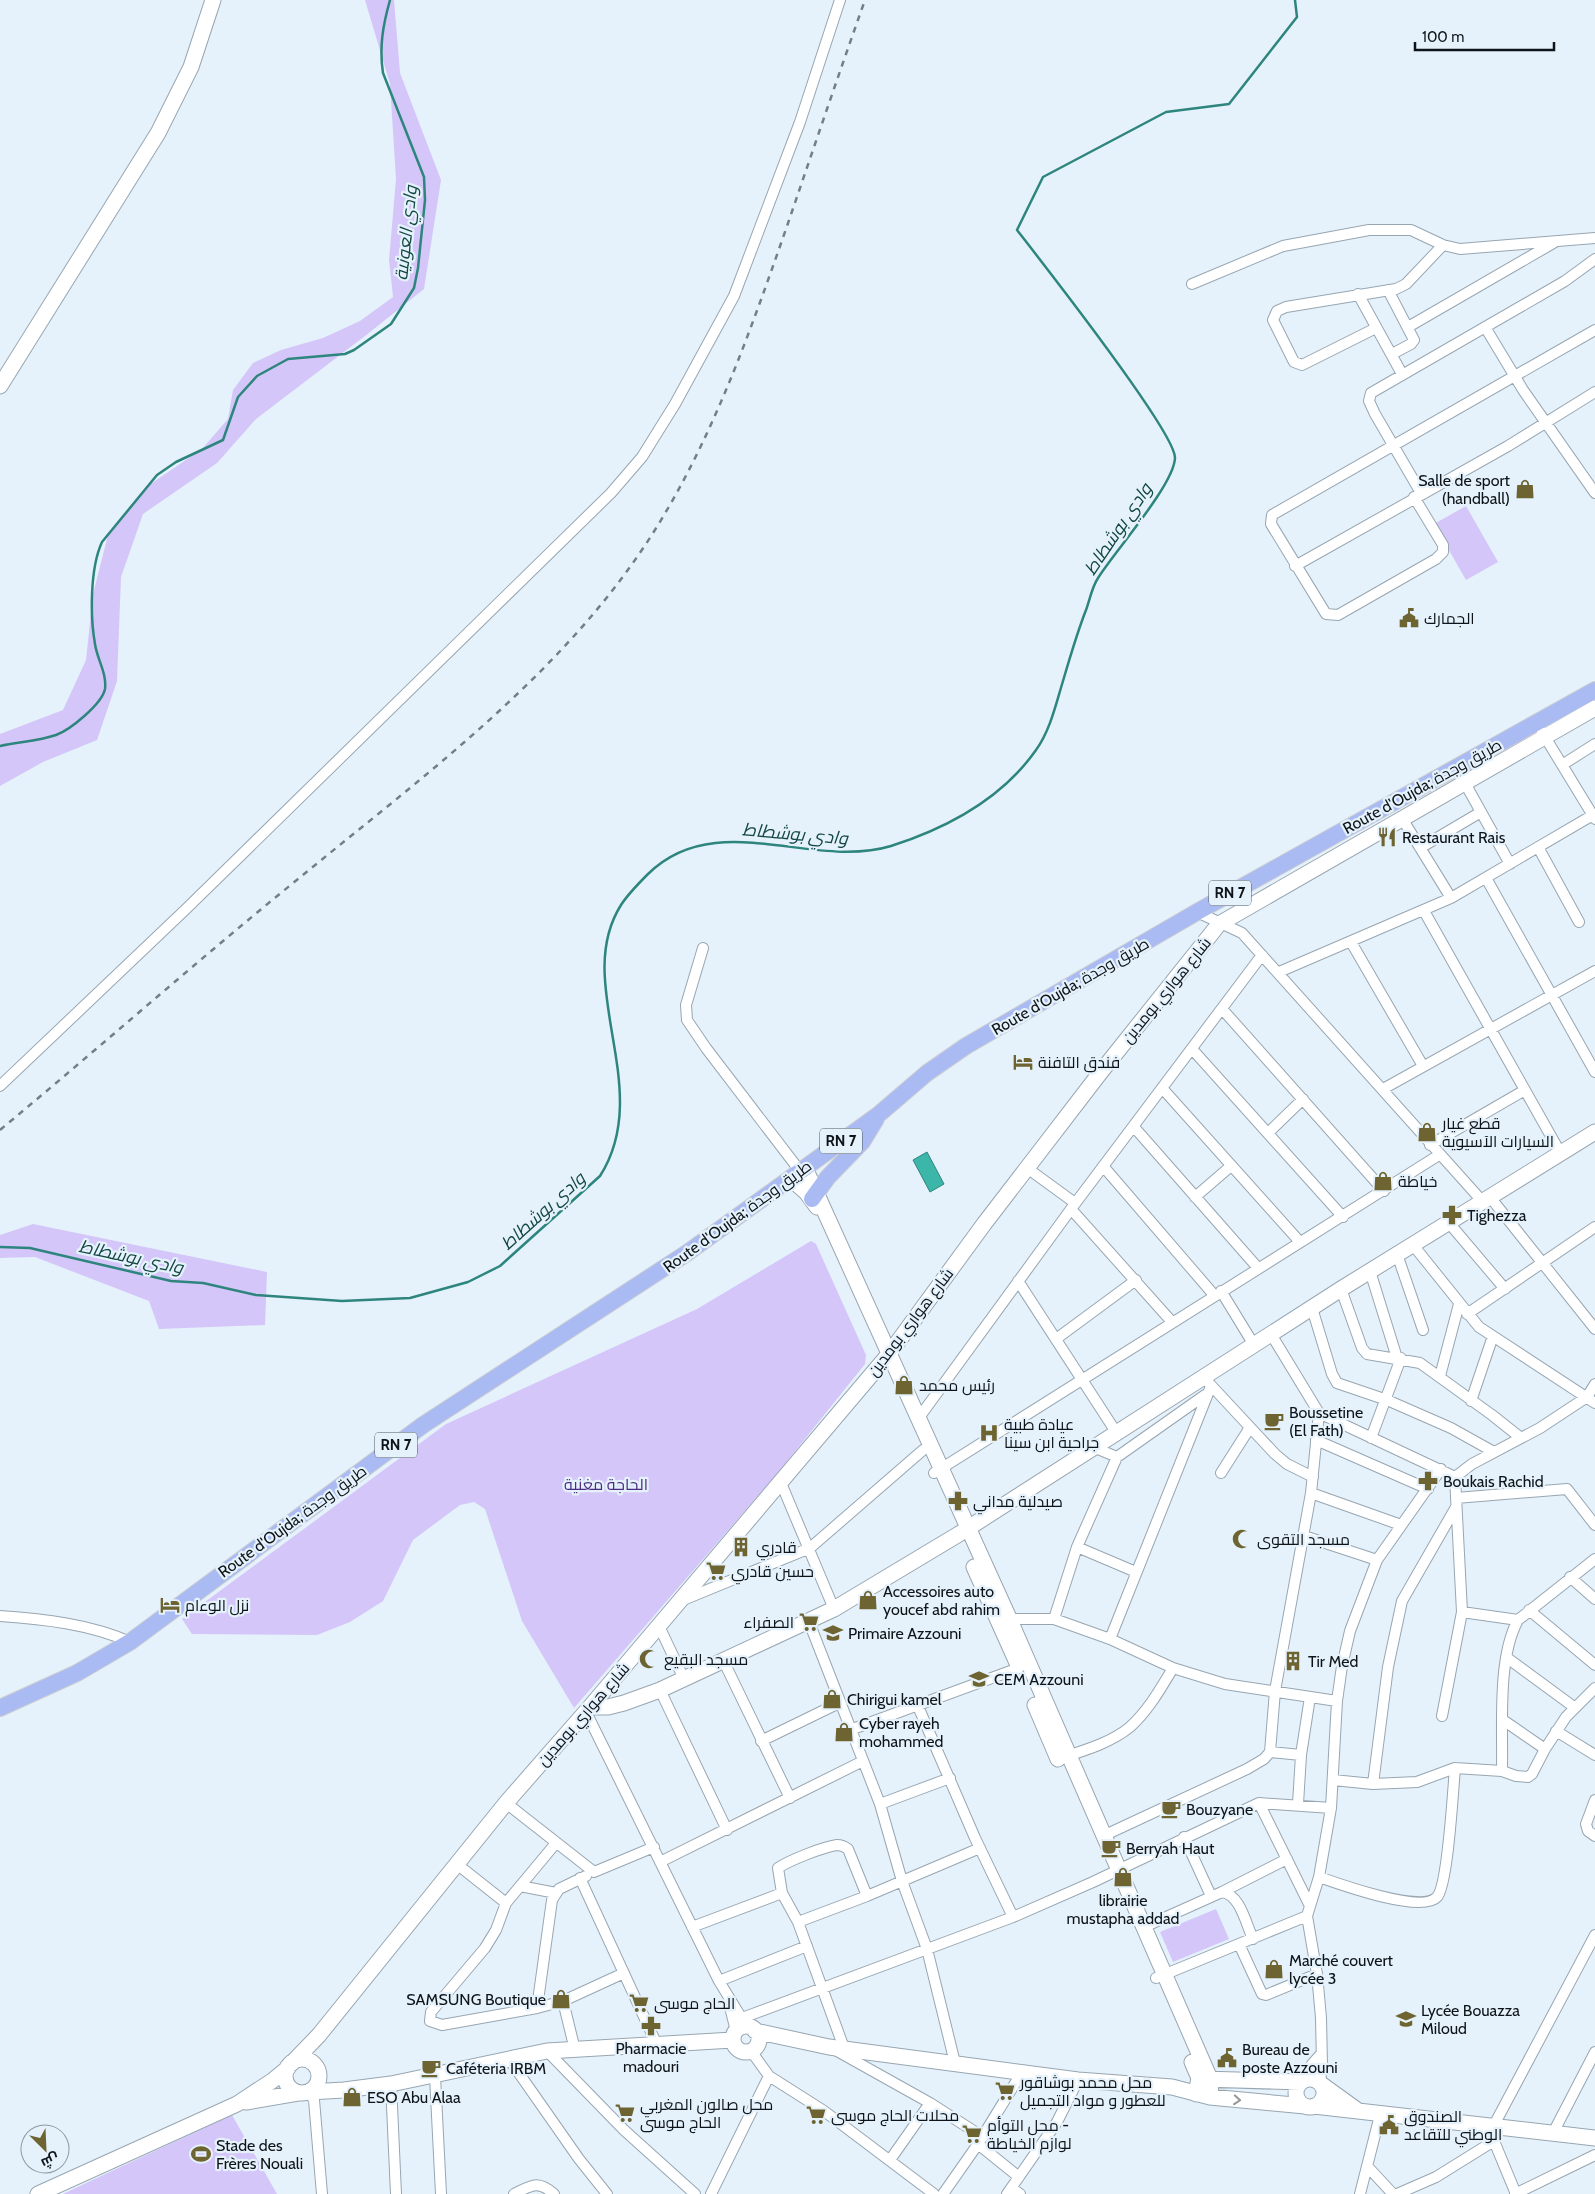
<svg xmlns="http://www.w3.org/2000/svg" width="1595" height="2194" viewBox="0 0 1595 2194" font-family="Cabin,Cairo,sans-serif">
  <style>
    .green { fill: #d4c6f9 }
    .water { fill: #3cb6a8; stroke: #2e857d }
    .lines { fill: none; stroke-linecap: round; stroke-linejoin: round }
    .stream { stroke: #2e857d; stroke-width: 2.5 }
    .street-casing { stroke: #97a6b1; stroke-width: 12 }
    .secondary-casing { stroke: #97a6b1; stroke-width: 17 }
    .primary-casing { stroke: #cfd0d1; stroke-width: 18 }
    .street { stroke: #fff; stroke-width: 10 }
    .secondary { stroke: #fff; stroke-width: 15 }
    .primary { stroke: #a9bbf2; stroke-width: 16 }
    .rail { stroke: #757e85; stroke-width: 2.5; stroke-dasharray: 6 6; stroke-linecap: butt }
    .oneway { stroke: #939597 }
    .labels { text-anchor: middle; stroke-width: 4.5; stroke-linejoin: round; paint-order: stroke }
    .shield { fill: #e5f2fc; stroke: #4e575c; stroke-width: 1 }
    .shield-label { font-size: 15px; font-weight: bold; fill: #0e1418 }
    .poi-label { font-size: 16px; fill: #0e1418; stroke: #e5f2fc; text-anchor: start }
    .street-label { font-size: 16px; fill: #0e1418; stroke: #e5f2fc }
    .park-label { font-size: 16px; fill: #4c2b80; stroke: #e5f2fc }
    .water-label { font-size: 18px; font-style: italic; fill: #134741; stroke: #e5f2fc }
  </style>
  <rect width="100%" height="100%" fill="#e5f2fc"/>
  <path class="green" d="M365 0H394L400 73 441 180 424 289 365 336 256 419 217 463 143 514 121 577 117 681 97 740 43 762 0 786V734L63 710 86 660 93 594 108 535 146 487 202 449 228 419 233 390 253 363 281 350 323 338 360 321 393 297 389 260 396 179 390 84Z
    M1466 506 1498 562 1466 580 1434 524Z
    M33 1224 267 1272 265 1325 159 1329 149 1301 35 1257 0 1258V1235Z
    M811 1241 816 1244 866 1355 865 1364 776 1475 574 1708 522 1621 485 1509 474 1502 460 1505 413 1540 383 1601 350 1622 317 1635 192 1634 182 1619 446 1424 697 1309Z
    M1216 1909 1229 1939 1173 1962 1160 1932Z
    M232 2115 277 2194H63L84 2184Z"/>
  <path class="water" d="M927 1152 944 1184 930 1192 913 1160Z"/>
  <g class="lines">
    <path class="stream" d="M0 746C18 742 39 741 56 735 70 730 102 704 105 689 107 673 97 659 95 644 90 616 90 568 102 542L157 475 176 462 223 440 238 397 257 376 288 359 345 354 354 350 391 324 414 288 418 268 425 200 424 177 383 73C379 47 383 25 390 0
      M0 1247 30 1248 171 1281 203 1283 256 1295 342 1301 410 1298 468 1282 500 1266 600 1176C656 1088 571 984 621 905 628 894 639 883 648 874 716 807 812 870 891 846 947 828 1001 800 1036 750 1050 731 1056 704 1063 681 1070 657 1077 633 1086 610 1090 599 1092 587 1098 578 1114 552 1174 485 1175 458 1176 433 1041 261 1017 230L1043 177 1166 112 1229 104 1297 17 1295 0"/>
    <defs>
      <path id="street" d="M1192 284 1283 246 1369 230H1411L1443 245 1460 249 1595 238
        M1388 290 1414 340 1411 344 1392 354
        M1358 294 1402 374
        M1408 327 1555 242
        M1485 327 1523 390 1595 493
        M1376 328 1302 365 1294 362 1273 320 1277 311 1286 307 1396 289 1406 284 1443 245
        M1421 493 1375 414 1369 401 1371 393 1565 281 1595 259
        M1414 497 1443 545V552L1436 559 1338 615 1326 614 1271 524 1272 515 1595 330
        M1295 566 1508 446 1595 392
        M1542 732 1595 819
        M1562 765 1595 744
        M1466 785 1510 864
        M1403 820 1451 898
        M1538 847 1579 922
        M1420 848 1481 812
        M1486 878 1595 1072
        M1424 911 1561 1154
        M1197 912 1242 933 1483 1202
        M1351 942 1423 1066
        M703 948 686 1005 687 1020 706 1048 800 1171
        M1279 972 1451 898 1593 815
        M1223 1010 1384 1191
        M1192 1049 1343 1217
        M0 1086 186 909 611 493 642 457 675 404 734 296 800 122 840 0
        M1162 1088 1300 1242
        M1383 1089 1595 971
        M1134 1127 1258 1268
        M1268 1133 1303 1099
        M1430 1145 1525 1090
        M1103 1166 1214 1295
        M1027 1168 1075 1203
        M1195 1197 1231 1166
        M1490 1197 1595 1329
        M1071 1209 1172 1322
        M1449 1223 1505 1289
        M1413 1245 1479 1327 1595 1403
        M1397 1254 1423 1330
        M1370 1271 1397 1358
        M1018 1281 1116 1432
        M1341 1289 1362 1348 1367 1354 1420 1363 1492 1415 1521 1438
        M1221 1291 1254 1345
        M1312 1308 1332 1374 1337 1383 1387 1400 1451 1428 1494 1452
        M1467 1314 1595 1227
        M1271 1334 1319 1413 1455 1477 1462 1612 1442 1716
        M1056 1339 1136 1280
        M1440 1376 1459 1304
        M1207 1381 1275 1454 1287 1464 1313 1477
        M1211 1386 1110 1639 1173 1668 1225 1684 1337 1701
        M1471 1401 1493 1336
        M918 1419 1071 1209 1262 955
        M1371 1438 1401 1358
        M1316 1440 1428 1489
        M1117 1457 1205 1395
        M934 1473 1439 1155
        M1221 1473 1249 1429
        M1455 1477 1472 1464 1540 1428 1587 1397 1595 1384
        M781 1483 834 1609
        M1311 1493 1401 1525
        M1456 1498 1567 1489 1595 1525
        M1304 1536 1377 1560
        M1077 1547 1136 1572
        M1570 1577 1595 1599
        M683 1600 810 1548 923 1450
        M1529 1610 1595 1665
        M1462 1612 1518 1620
        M0 1616C43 1619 90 1624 130 1642
        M1005 1619H1054L1110 1639
        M1054 1619 1077 1547 1117 1457 1093 1447
        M809 1622 880 1804 902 1881 927 1949 955 2063
        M659 1626 684 1679
        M1506 1657 1574 1707
        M724 1662 790 1798
        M660 1690 727 1830
        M917 1704 975 1838 1013 1917
        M586 1712 719 1981 747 2027
        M1503 1720 1545 1749
        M850 1730 1019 1668
        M1556 1731 1595 1755
        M761 1741 839 1703
        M1270 1752 1301 1755
        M1064 1757C1086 1750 1112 1742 1130 1727 1148 1711 1161 1688 1173 1668
        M1502 1771C1503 1727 1497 1658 1518 1620L1595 1559
        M1333 1780 1373 1784 1417 1782 1455 1768 1502 1771 1516 1776 1528 1777 1532 1774 1545 1749 1566 1717 1595 1688
        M1373 1784 1388 1667 1402 1601 1456 1507
        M1595 1800 1586 1824 1588 1831 1595 1836
        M506 1803 594 1872 654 1847
        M1259 1803 1310 1906
        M880 1804 950 1778
        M1298 1804 1301 1755 1310 1697
        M1103 1836 1247 1769 1264 1759 1270 1752 1275 1691 1311 1493 1319 1413
        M1184 1837 1211 1896
        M556 1843 506 1903 496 1930 485 1948 431 2012 430 2021 442 2025 537 2008 563 2001 624 1973
        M660 1862 863 1761
        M458 1865 506 1903
        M1319 1877C1339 1884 1422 1914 1437 1897 1448 1885 1453 1789 1455 1768
        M580 1878 657 2045
        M520 1886 556 1893
        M1222 1892 1287 1859
        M798 1922 867 1896 980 1848
        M692 1927 782 1893
        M1144 1927 1222 1892C1240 1894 1246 1924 1253 1939
        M1239 1944 1262 1994 1266 1995 1317 1974
        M1156 1978 1307 1916
        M719 1981 807 1946
        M563 2001 575 2050
        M729 2003 736 2031
        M537 2008 552 1900 559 1889 586 1876
        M742 2018 1013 1917 1093 1882 1259 1803 1331 1808
        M844 2048 798 1922 782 1893 778 1868C790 1860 823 1847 837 1845 841 1845 844 1846 848 1849L867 1896
        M547 2051 624 2130 695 2194
        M751 2051 769 2076 824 2111 934 2194
        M837 2051 930 2103 983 2137
        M509 2059 579 2159 607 2194
        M435 2076 441 2194
        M1305 2080 1312 2064 1321 2054
        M1320 2083 1322 2064 1321 2018 1317 1974 1307 1916 1319 1877 1331 1808 1337 1701 1342 1666 1350 1631 1377 1560 1441 1469
        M391 2084 396 2194
        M309 2092 314 2100 322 2194
        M1553 2133 1595 2052
        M978 2144 1019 2177
        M890 2160 930 2103
        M1367 2166 1393 2194
        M1011 2188 1020 2194
        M514 2194C532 2185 538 2180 554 2194
        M711 2194 769 2076
        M943 2194 978 2144 1022 2072
        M1007 2194 1057 2122 1078 2080
        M1360 2194 1380 2115
        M1397 2194 1436 2177 1494 2141
        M1515 2194 1595 2155
        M1516 2194 1494 2141 1493 2127 1595 1935"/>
      <path id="secondary" d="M0 386 158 133 191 67 213 0
        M805 1168 1009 1618 1211 2081 1210 2097
        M791 1179 806 1192 817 1207
        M974 1567 1018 1665
        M1035 1705 1058 1759
        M590 1707H608L624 1703 660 1690 834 1609 959 1534 1341 1289 1595 1132
        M733 2039a13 13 0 1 1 26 0a13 13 0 1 1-26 0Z
        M755 2031 829 2047 1078 2080 1172 2087 1210 2097 1305 2106
        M285 2076a17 17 0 1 1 34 0a17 17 0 1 1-34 0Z
        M1192 2062 1199 2078 1196 2094
        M291 2064 319 2035 506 1803 590 1707 889 1354 984 1224 1100 1073 1219 924 1595 708
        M1202 2079 1301 2082
        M1296 2093a14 14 0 1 1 28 0a14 14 0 1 1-28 0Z
        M1321 2084 1357 2110
        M309 2092 344 2090 391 2084 547 2051 733 2040
        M246 2102 298 2093
        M1314 2106 1595 2138
        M38 2194 237 2104 272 2081 288 2068"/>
      <path id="primary" d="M812 1199 828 1177 862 1142 876 1119
        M0 1708 77 1673 130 1642 423 1425 687 1253 878 1115 927 1073 966 1046 1197 912 1595 690"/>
    </defs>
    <use href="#street" class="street-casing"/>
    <use href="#secondary" class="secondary-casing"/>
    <use href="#primary" class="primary-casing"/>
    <use href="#street" class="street"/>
    <use href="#secondary" class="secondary"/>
    <use href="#primary" class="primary"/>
    <path class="rail" d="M0 1130C100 1047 197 961 298 879 427 773 569 670 658 525 715 432 750 332 786 229 812 153 838 76 865 0"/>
  </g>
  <defs><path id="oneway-chevron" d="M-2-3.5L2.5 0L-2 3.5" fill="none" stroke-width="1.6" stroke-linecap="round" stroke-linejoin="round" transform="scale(1.25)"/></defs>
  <use class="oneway" href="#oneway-chevron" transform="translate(1237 2100) rotate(5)"/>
  <defs>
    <symbol id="shop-bare" viewBox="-9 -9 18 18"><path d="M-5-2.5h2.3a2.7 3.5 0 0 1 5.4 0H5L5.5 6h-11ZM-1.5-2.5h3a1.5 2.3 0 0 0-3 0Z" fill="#6d6431" stroke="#e5f2fc" stroke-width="2.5" paint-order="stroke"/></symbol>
    <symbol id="civic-bare" viewBox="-9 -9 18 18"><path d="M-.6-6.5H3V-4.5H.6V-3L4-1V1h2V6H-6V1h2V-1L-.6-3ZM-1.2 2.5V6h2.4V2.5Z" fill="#6d6431" stroke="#e5f2fc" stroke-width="2.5" paint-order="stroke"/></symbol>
    <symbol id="restaurant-bare" viewBox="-9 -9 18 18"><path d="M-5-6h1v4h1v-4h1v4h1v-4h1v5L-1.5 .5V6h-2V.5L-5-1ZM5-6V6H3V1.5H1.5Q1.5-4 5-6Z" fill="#6d6431" stroke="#e5f2fc" stroke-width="2.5" paint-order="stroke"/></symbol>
    <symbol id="hotel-bare" viewBox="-9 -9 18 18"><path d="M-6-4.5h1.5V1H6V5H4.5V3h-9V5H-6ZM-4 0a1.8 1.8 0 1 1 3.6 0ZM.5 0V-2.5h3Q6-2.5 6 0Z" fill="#6d6431" stroke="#e5f2fc" stroke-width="2.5" paint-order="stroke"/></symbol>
    <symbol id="pharmacy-bare" viewBox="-9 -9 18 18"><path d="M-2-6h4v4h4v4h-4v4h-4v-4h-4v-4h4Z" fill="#6d6431" stroke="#e5f2fc" stroke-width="2.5" paint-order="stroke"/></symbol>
    <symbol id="cafe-bare" viewBox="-9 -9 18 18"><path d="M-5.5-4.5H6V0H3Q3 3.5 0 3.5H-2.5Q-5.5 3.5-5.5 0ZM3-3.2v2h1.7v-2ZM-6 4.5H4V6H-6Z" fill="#6d6431" stroke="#e5f2fc" stroke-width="2.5" paint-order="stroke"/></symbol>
    <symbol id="hospital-bare" viewBox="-9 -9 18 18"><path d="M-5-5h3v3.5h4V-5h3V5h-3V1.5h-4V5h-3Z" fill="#6d6431" stroke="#e5f2fc" stroke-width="2.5" paint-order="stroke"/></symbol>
    <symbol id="mosque-bare" viewBox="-9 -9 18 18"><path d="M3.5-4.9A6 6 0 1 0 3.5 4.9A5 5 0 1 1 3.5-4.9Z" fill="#6d6431" stroke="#e5f2fc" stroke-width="2.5" paint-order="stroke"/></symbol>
    <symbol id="building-bare" viewBox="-9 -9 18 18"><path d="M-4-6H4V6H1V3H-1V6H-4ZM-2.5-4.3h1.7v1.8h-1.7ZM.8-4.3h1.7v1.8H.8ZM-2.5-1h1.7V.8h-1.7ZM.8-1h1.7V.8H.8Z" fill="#6d6431" stroke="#e5f2fc" stroke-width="2.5" paint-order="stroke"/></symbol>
    <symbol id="supermarket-bare" viewBox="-9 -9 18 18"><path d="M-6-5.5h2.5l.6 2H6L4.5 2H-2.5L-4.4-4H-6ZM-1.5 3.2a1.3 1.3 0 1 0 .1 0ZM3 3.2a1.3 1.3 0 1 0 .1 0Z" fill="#6d6431" stroke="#e5f2fc" stroke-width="2.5" paint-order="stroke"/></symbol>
    <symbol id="school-bare" viewBox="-9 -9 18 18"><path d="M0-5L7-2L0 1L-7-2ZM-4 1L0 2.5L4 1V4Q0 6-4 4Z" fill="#6d6431" stroke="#e5f2fc" stroke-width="2.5" paint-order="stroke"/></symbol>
    <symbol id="stadium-bare" viewBox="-9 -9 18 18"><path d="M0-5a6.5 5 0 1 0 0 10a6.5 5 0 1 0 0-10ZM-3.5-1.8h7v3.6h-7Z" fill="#6d6431" stroke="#e5f2fc" stroke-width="2.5" paint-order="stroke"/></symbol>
  </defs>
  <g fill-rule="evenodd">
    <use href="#shop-bare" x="1511" y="475" width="28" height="28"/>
    <use href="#civic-bare" x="1395" y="604" width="28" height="28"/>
    <use href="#restaurant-bare" x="1373" y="823" width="28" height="28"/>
    <use href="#hotel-bare" x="1009" y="1048" width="28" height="28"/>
    <use href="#shop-bare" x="1413" y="1118" width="28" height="28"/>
    <use href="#shop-bare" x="1369" y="1167" width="28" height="28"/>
    <use href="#pharmacy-bare" x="1438" y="1201" width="28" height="28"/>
    <use href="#shop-bare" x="890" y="1371" width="28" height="28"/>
    <use href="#cafe-bare" x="1260" y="1407" width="28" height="28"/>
    <use href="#hospital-bare" x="975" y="1419" width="28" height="28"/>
    <use href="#pharmacy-bare" x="1414" y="1467" width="28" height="28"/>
    <use href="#pharmacy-bare" x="944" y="1487" width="28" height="28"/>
    <use href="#mosque-bare" x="1228" y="1525" width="28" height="28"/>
    <use href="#building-bare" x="727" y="1533" width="28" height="28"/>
    <use href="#supermarket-bare" x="702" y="1557" width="28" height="28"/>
    <use href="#shop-bare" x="854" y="1586" width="28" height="28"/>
    <use href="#hotel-bare" x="156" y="1591" width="28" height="28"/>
    <use href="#supermarket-bare" x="795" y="1608" width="28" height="28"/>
    <use href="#school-bare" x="819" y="1619" width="28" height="28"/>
    <use href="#mosque-bare" x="635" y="1645" width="28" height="28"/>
    <use href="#building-bare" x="1279" y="1647" width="28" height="28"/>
    <use href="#school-bare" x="965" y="1665" width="28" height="28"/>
    <use href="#shop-bare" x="818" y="1685" width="28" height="28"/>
    <use href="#shop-bare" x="830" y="1718" width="28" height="28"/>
    <use href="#cafe-bare" x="1157" y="1795" width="28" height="28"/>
    <use href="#cafe-bare" x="1097" y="1834" width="28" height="28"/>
    <use href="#shop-bare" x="1109" y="1863" width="28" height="28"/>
    <use href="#shop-bare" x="1260" y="1955" width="28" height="28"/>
    <use href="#shop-bare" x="547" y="1985" width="28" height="28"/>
    <use href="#supermarket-bare" x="625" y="1989" width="28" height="28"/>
    <use href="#school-bare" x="1392" y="2005" width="28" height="28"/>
    <use href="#pharmacy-bare" x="637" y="2012" width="28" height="28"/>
    <use href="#civic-bare" x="1213" y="2044" width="28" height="28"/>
    <use href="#cafe-bare" x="417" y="2054" width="28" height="28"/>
    <use href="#supermarket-bare" x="991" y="2077" width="28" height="28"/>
    <use href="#shop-bare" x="338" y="2083" width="28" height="28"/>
    <use href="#supermarket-bare" x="611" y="2099" width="28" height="28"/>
    <use href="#supermarket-bare" x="802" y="2101" width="28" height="28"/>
    <use href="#civic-bare" x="1375" y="2111" width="28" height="28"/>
    <use href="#supermarket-bare" x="958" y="2120" width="28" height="28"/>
    <use href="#stadium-bare" x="187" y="2140" width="28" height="28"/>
  </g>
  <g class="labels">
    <g class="shield">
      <rect x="1209" y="880.5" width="42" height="25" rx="4"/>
      <rect x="820" y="1128.5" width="42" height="25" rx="4"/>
      <rect x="375" y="1432.5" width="42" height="25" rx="4"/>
    </g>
    <g class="shield-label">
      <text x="1230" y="898">RN 7</text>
      <text x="841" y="1146">RN 7</text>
      <text x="396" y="1450">RN 7</text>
    </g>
    <g class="poi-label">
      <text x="1510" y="486" text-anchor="end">Salle de sport<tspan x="1510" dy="18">(handball)</tspan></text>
      <text x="1424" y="624">الجمارك</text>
      <text x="1402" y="843">Restaurant Rais</text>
      <text x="1038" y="1068">فندق التافنة</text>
      <text x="1442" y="1129">قطع غيار<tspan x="1442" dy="18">السيارات الآسيوية</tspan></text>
      <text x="1398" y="1187">خياطة</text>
      <text x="1467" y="1221">Tighezza</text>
      <text x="919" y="1391">رئيس محمد</text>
      <text x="1289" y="1418">Boussetine<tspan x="1289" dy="18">(El Fath)</tspan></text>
      <text x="1004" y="1430">عيادة طبية<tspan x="1004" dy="18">جراحية ابن سينا</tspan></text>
      <text x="1443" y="1487">Boukais Rachid</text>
      <text x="973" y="1507">صيدلية مداني</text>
      <text x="1257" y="1545">مسجد التقوى</text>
      <text x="756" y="1553">قادري</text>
      <text x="731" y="1577">حسين قادري</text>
      <text x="883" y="1597">Accessoires auto<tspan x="883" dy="18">youcef abd rahim</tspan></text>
      <text x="185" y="1611">نزل الوءام</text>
      <text x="794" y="1628" text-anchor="end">الصفراء</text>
      <text x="848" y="1639">Primaire Azzouni</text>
      <text x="664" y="1665">مسجد البقيع</text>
      <text x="1308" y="1667">Tir Med</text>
      <text x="994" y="1685">CEM Azzouni</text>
      <text x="847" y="1705">Chirigui kamel</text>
      <text x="859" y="1729">Cyber rayeh<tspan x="859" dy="18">mohammed</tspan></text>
      <text x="1186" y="1815">Bouzyane</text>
      <text x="1126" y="1854">Berryah Haut</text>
      <text x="1123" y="1906" text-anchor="middle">librairie<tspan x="1123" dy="18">mustapha addad</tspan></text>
      <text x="1289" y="1966">Marché couvert<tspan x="1289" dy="18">lycée 3</tspan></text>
      <text x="546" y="2005" text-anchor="end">SAMSUNG Boutique</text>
      <text x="654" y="2009">الحاج موسى</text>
      <text x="1421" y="2016">Lycée Bouazza<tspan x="1421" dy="18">Miloud</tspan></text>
      <text x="651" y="2054" text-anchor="middle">Pharmacie<tspan x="651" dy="18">madouri</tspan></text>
      <text x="1242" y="2055">Bureau de<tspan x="1242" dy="18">poste Azzouni</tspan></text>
      <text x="446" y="2074">Caféteria IRBM</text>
      <text x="1020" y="2088">محل محمد بوشاقور<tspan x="1020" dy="18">للعطور و مواد التجميل</tspan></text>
      <text x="367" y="2103">ESO Abu Alaa</text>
      <text x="640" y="2110">محل صالون المغربي<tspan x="640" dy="18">الحاج موسى</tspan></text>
      <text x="831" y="2121">محلات الحاج موسى</text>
      <text x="1404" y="2122">الصندوق<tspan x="1404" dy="18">الوطني للتقاعد</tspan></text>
      <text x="987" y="2131">محل التوأم -<tspan x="987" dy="18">لوازم الخياطة</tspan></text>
      <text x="216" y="2151">Stade des<tspan x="216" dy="18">Frères Nouali</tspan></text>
    </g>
    <g class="street-label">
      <text transform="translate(1422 786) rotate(-29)" y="6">Route d'Oujda; طريق وجدة</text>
      <text transform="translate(1070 986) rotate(-30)" y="6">Route d'Oujda; طريق وجدة</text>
      <text transform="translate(1166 990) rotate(-51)" y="6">شارع هواري بومدين</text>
      <text transform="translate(737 1216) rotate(-36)" y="6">Route d'Oujda; طريق وجدة</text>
      <text transform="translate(910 1322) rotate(-53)" y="6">شارع هواري بومدين</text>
      <text transform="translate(292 1521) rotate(-36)" y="6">Route d'Oujda; طريق وجدة</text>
      <text transform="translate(583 1714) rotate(-49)" y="6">شارع هواري بومدين</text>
    </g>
    <g class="park-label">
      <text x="606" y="1490">الحاجة مغنية</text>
    </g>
    <g class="water-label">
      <text transform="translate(406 233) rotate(-84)" y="6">وادي العونية</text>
      <text transform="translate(1118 529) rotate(-56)" y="6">وادي بوشطاط</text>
      <text transform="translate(795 834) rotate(5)" y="6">وادي بوشطاط</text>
      <text transform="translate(543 1211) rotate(-42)" y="6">وادي بوشطاط</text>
      <text transform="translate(131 1257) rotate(12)" y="6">وادي بوشطاط</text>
    </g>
  </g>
  <g transform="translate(45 2149) rotate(156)"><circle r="24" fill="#e5f2fc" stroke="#8f99a1"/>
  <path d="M0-4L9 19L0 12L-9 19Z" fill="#6d6431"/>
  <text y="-8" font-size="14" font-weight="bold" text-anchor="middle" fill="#0e1418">ش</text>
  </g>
  <path d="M1415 42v8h139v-8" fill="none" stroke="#0e1418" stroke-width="2.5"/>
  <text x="1422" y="42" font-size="15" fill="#0e1418" stroke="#e5f2fc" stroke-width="4" paint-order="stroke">100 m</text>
</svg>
